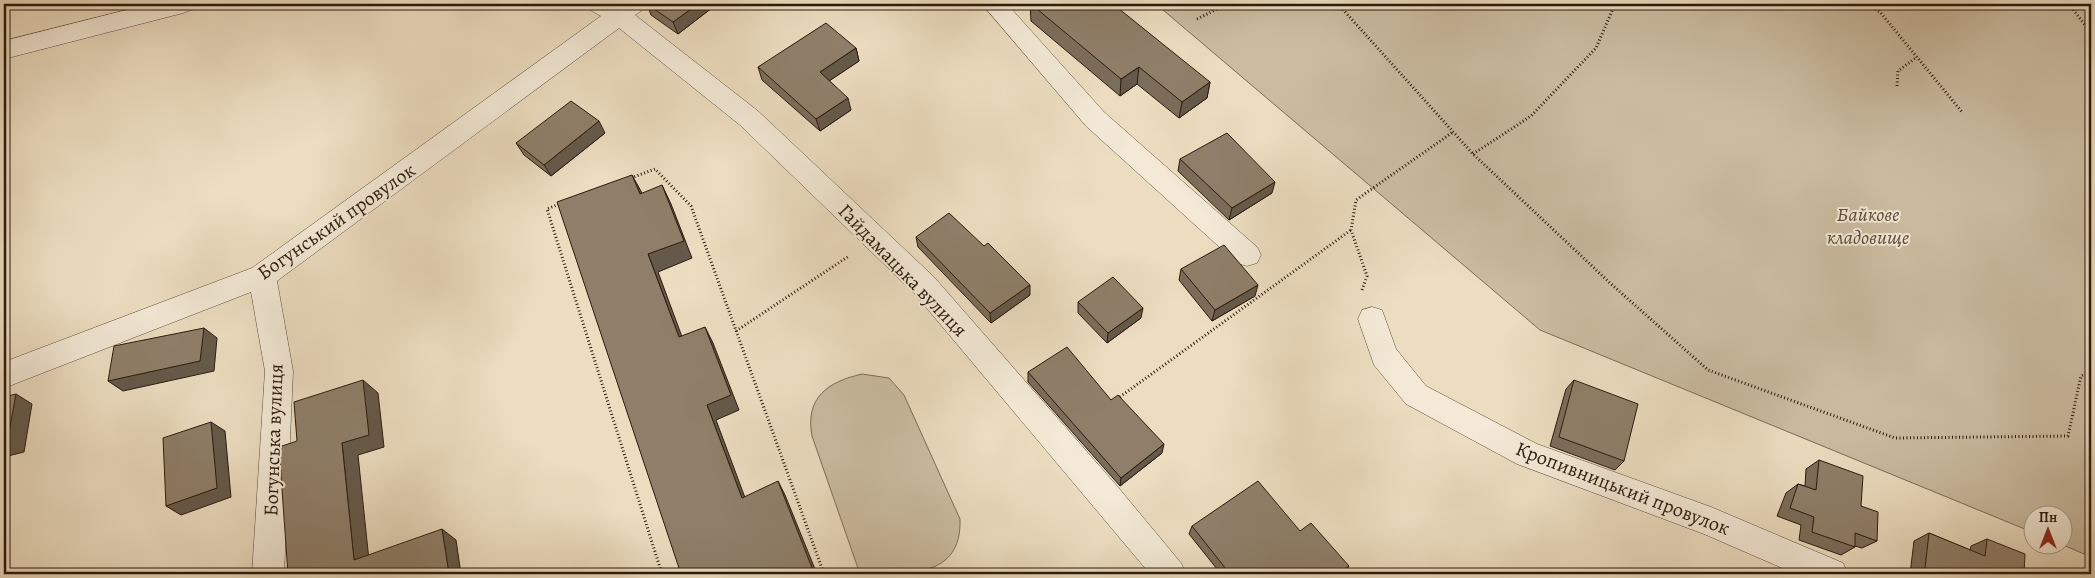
<svg xmlns="http://www.w3.org/2000/svg" width="2095" height="578" viewBox="0 0 2095 578" font-family="Alegreya,serif">
  <style>
    .green { fill: #cbbca1; stroke: #7b6b56 }
    .lines { fill: none; stroke-linecap: round; stroke-linejoin: round }
    .minor-casing { stroke: #5b4b39; stroke-width: 1 }
    .path { stroke: #2b1a0c; stroke-width: 3; stroke-dasharray: 1 2.5; stroke-linecap: butt }
    .minor { fill: #f3e9d6; fill-rule: evenodd }
    .wall { fill: #7b6d5b; stroke: #2b1a0c }
    .shaded-wall { fill: #64594a; stroke: #2b1a0c }
    .building { fill: #8f7f6a; stroke: #2b1a0c }
    .labels { text-anchor: middle; stroke-width: 4; stroke-linejoin: round; paint-order: stroke }
    .park-label { font-size: 20px; font-style: italic; fill: #5b4b39; stroke: #f3e9d6 }
    .street-label { font-size: 20px; fill: #2b1a0c; stroke: #f3e9d6 }
  </style>
  <rect width="100%" height="100%" fill="#ecddc0"/>
  <filter id="stains"><feTurbulence type="fractalNoise" baseFrequency=".004" numOctaves="4"/><feColorMatrix values="0 0 0 0 .2 0 0 0 0 .09 0 0 0 0 .02 0 0 0 .5 -.17"/></filter>
  <radialGradient id="worn" r=".72"><stop offset=".6" stop-color="#630" stop-opacity="0"/><stop offset="1" stop-color="#630" stop-opacity=".3"/></radialGradient>
  <path class="green" d="M1156 4H2091V557L2063 545 2062 516H2032V532L1540 330Z
    M862 374 889 378 904 395 960 519C962 578 909 574 860 574L812 436C805 398 827 382 862 374Z"/>
  <g class="lines">
    <defs>
      <path id="minor" d="M150 4H195L191 10 183 13 4 59V41Z
        M586 4H644L641 11 635 15 758 111 934 277 1117 486 1181 563 1186 574H1150L914 293 740 125 619 28 277 281 293 371 284 574H252L265 371 251 292 4 388V362L252 268 601 16 590 10Z
        M982 4H1007L1104 112 1257 247 1261 255 1257 263 1247 266 1237 263 1086 126Z
        M1372 307 1382 310 1396 349 1426 386 1537 444 1711 507 1843 563 1848 574H1796L1704 534 1517 464 1406 404 1374 365 1358 319 1362 310Z"/>
    </defs>
    <use href="#minor" class="minor-casing"/>
    <path class="path" d="M1338 4 1473 154 1610 283 1708 370 1895 438 2068 436 2081 376 2091 371
      M1866 4 1880 12 1962 112
      M2069 4 2091 33
      M1197 19 1227 4
      M1897 86 1898 71 1917 57
      M1473 154 1531 116 1596 48 1615 4
      M631 178 655 169 691 206 824 574
      M562 203 547 209 662 574
      M1362 290 1367 276 1351 230 1356 200 1453 132
      M736 331 849 256
      M1117 399 1351 230"/>
    <use href="#minor" class="minor"/>
  </g>
  <path class="wall" d="M647 4H717L678 34 651 15Z
    M1030 4 1210 82 1207 98 1179 118 1137 84 1120 96 1031 21Z
    M856 48 859 61 829 81 851 110 820 131 762 80 758 67Z
    M605 133 551 176 524 155 516 143Z
    M1180 159 1272 193 1229 220 1178 171Z
    M916 237 1030 295 991 323 918 247Z
    M1181 269 1255 296 1212 321 1179 280Z
    M1078 302 1141 318 1107 343 1078 313Z
    M1028 372 1111 400 1162 453 1120 486 1028 382Z
    M1574 380 1624 461 1615 470 1550 446 1566 389Z
    M1819 460 1861 506 1877 541 1862 548 1855 546V547L1841 555 1799 540 1801 525 1777 516 1786 493 1798 484 1805 486 1806 469Z
    M1192 526 1300 531 1349 566 1342 574H1221L1189 534Z
    M1929 533 1970 550 1971 546 1987 539 2024 574H1910L1914 541Z"/>
  <path class="shaded-wall" d="M698 4H717L678 34 673 22Z
    M856 48 859 61 823 85 820 72Z
    M1139 67 1137 84 1120 96 1121 79Z
    M1210 82 1207 98 1179 118 1182 102Z
    M848 98 851 110 820 131 816 119Z
    M599 121 605 133 551 176 544 165Z
    M632 175 642 193 640 194Z
    M1275 182 1272 193 1229 220 1232 208Z
    M662 185 671 204 692 258 658 272 688 353 679 337 648 254Z
    M1030 285V295L991 323 990 313Z
    M1258 285 1255 296 1212 321 1215 310Z
    M1143 308 1141 318 1107 343 1108 333Z
    M705 327 713 343 739 410 716 420 750 511 742 498 707 405Z
    M204 328 217 338 214 371 123 391 108 381Z
    M363 380 378 393 384 447 358 455 370 570 354 560 342 443Z
    M16 394 32 404 24 452 4 457V444Z
    M211 422 225 431 231 497 181 515 166 506Z
    M1164 444 1162 453 1120 486 1121 478Z
    M778 481 785 495 817 574H811Z
    M442 529 456 540 461 574H449Z
    M1349 566 1344 573 1342 574H1338Z"/>
  <path class="building" d="M647 4H698L673 22Z
    M1031 4H1113L1210 82 1182 102 1139 67 1121 79Z
    M826 23 856 48 820 72 848 98 816 119 758 67Z
    M571 101 599 121 544 165 516 143Z
    M1227 133 1275 182 1232 208 1180 159Z
    M632 175 640 194 662 185 684 241 648 254 679 337 705 327 731 395 707 405 742 498 778 481 814 573 811 574H681L557 202Z
    M949 213 984 246 988 243 1030 285 990 313 916 237Z
    M1224 245 1258 285 1215 310 1181 269Z
    M1113 277 1143 308 1108 333 1078 302Z
    M204 328 200 361 108 381 114 346Z
    M1067 347 1111 400 1118 395 1164 444 1121 478 1028 372Z
    M363 380 369 435 342 443 354 560 442 529 449 574H288L279 447 297 441 294 402Z
    M1574 380 1638 404 1624 461 1559 437Z
    M16 394 7 443 4 444V397Z
    M211 422 217 488 166 506 163 438Z
    M1819 460 1863 476 1861 506 1878 512 1877 541 1855 533V547L1812 532 1814 517 1790 508 1798 484 1816 490Z
    M1258 481 1300 531 1311 523 1349 566 1338 574H1230L1192 526Z
    M1929 533 1985 556 1987 539 2025 554 2024 574H1940L1925 568Z"/>
  <g class="labels">
    <g class="park-label">
      <text x="1868" y="221">Байкове<tspan x="1868" dy="23">кладовище</tspan></text>
    </g>
    <g class="street-label">
      <text transform="translate(336 221) rotate(-35)" y="7">Богунський провулок</text>
      <text transform="translate(903 270) rotate(46)" y="7">Гайдамацька вулиця</text>
      <text transform="translate(273 440) rotate(-88)" y="7">Богунська вулиця</text>
      <text transform="translate(1623 488) rotate(21)" y="7">Кропивницький провулок</text>
    </g>
  </g>
  <rect width="2095" height="578" fill="none" stroke="#ecddc0" stroke-width="20"/>
  <rect x="5" y="5" width="2085" height="568" fill="none" stroke="#2b1a0c" stroke-width="2.5"/>
  <rect x="10" y="10" width="2075" height="558" fill="none" stroke="#2b1a0c"/>
  <g transform="translate(2048 530)"><circle r="24" fill="#f3e9d6" stroke="#a39685"/>
  <path d="M0-4L9 19L0 12L-9 19Z" fill="#8f2418"/>
  <text y="-8" font-size="14" font-weight="bold" text-anchor="middle" fill="#2b1a0c">Пн</text>
  </g>
  <rect width="100%" height="100%" filter="url(#stains)"/>
  <rect width="100%" height="100%" fill="url(#worn)"/>
</svg>
